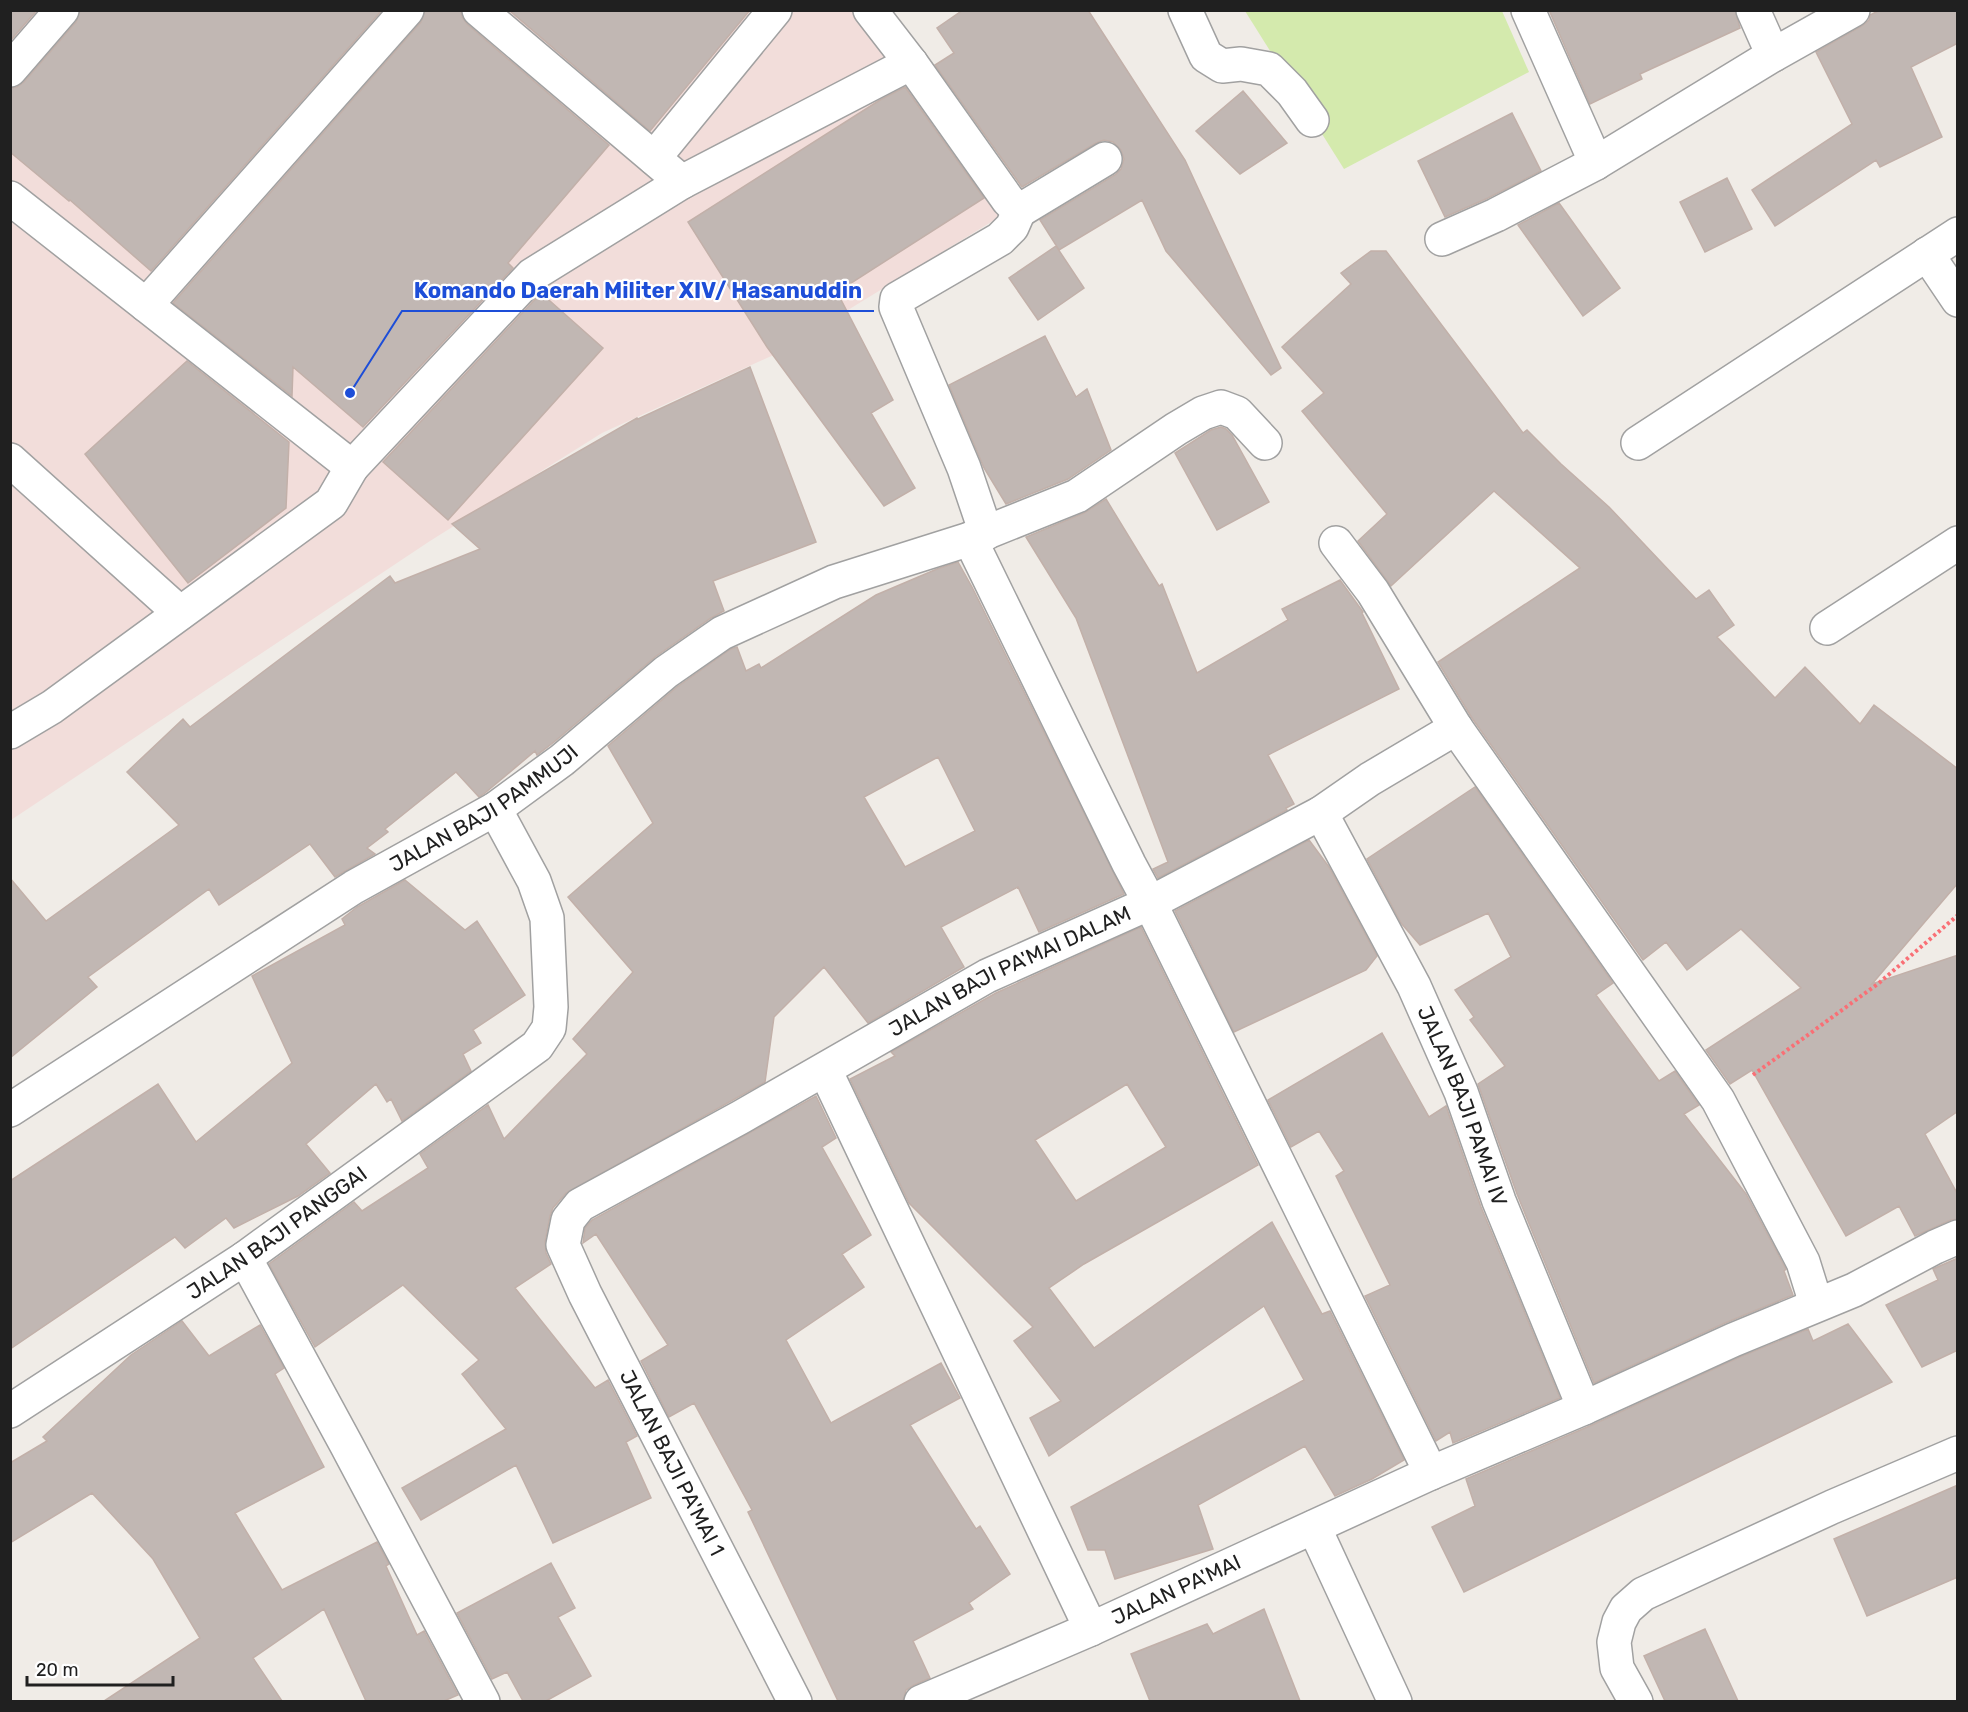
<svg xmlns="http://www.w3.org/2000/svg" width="1968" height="1712" viewBox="0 0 1968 1712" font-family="Rubik,sans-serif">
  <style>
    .military { fill: #f2ddda }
    .grass { fill: #d4eaad }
    .building { fill: #c1b7b3; stroke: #c2b0a9; stroke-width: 1.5; fill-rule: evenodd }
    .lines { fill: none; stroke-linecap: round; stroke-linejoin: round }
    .minor-casing { stroke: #a1a1a1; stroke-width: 36 }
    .path { stroke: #f96f75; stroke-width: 4; stroke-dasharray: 3 3; stroke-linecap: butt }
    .minor { stroke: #fff; stroke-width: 33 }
    .labels { text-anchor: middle; stroke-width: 4.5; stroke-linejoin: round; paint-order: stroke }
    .street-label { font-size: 21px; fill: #202020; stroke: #fff }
    .leader { fill: none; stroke: #1d4ed8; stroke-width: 2 }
    .callout-dot { fill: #1d4ed8; stroke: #fff; stroke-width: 2 }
    .callout-label { font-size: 22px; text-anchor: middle; font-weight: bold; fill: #1d4ed8; stroke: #fff; stroke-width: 4.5; stroke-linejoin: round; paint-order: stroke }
  </style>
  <rect width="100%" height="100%" fill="#f0ece7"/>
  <path class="military" d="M11 11H863L1009 211 778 353 602 433 430 541 11 820Z"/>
  <path class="grass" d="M1245 11H1502L1529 72 1344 169Z"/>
  <path class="building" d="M10 10H37L10 41Z
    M80 10H382L151 271 70 200 69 201 10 152V88L17 87 24 82 76 22Z
    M425 10H461L462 17 467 24 609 145 508 263 513 268 363 427 293 367 292 396 173 303 421 22Z
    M509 10H750L650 131Z
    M963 10H1088L1185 160 1281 368 1271 375 1166 251 1142 200 1059 250 1040 220 1115 175 1121 169 1124 159 1121 150 1113 142 1104 140 1096 143 1022 187 935 65 954 53 937 28Z
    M1549 10H1735L1740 28 1640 74 1642 79 1590 104Z
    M1880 10H1958V43L1911 67 1942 137 1880 167 1876 160 1775 226 1752 190 1852 124 1816 52 1862 26 1869 20 1870 15Z
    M905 87 984 198 837 292 893 400 871 413 915 488 884 506 767 347 688 222 880 100Z
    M1243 91 1287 143 1240 174 1196 131Z
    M1512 113 1541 171 1488 198 1445 217 1418 161Z
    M1727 178 1752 229 1705 252 1680 202Z
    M1559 203 1620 288 1583 316 1518 225Z
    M1056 246 1084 288 1038 320 1009 278Z
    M1371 251H1386L1523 433 1527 430 1561 464 1609 507 1696 599 1709 590 1734 625 1717 637 1775 698 1805 667 1860 724 1874 705 1958 769V883L1872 984 1958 955V1111L1925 1134 1958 1195V1219L1951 1220 1915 1236 1899 1206 1846 1236 1752 1070 1730 1084 1706 1050 1801 988 1741 929 1687 970 1666 942 1643 960 1472 718 1438 662 1580 568 1494 491 1391 586 1358 541 1387 514 1302 411 1324 393 1282 347 1351 284 1341 273Z
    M541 293 603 348 448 520 383 462Z
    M1045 336 1076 397 1087 389 1111 450 1068 479 1006 504 984 468 949 385Z
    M187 361 289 442 286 508 188 583 85 454Z
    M750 367 816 542 713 581 724 611 711 618 655 657 554 742 537 755 535 751 485 793 479 797 456 772 385 829 388 832 367 848 375 854 335 877 310 844 219 905 209 889 88 977 97 987 10 1058V878L46 921 179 825 127 772 183 719 190 727 390 576 395 583 480 549 452 524 637 418 638 419Z
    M1221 427 1226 429 1232 435 1269 502 1217 530 1175 453 1211 430Z
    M1106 499 1159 586 1162 584 1197 673 1288 620 1282 609 1340 580 1363 612 1362 613 1399 689 1268 755 1294 804 1286 808 1287 810 1158 878 1153 869 1168 862 1076 618 1026 537 1084 513Z
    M958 562 972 587 1124 894 1039 932 1018 887 941 927 964 967 868 1023 824 967 774 1017 765 1082 566 1193 553 1208 550 1216 545 1242 546 1253 551 1264 515 1288 595 1388 608 1380 637 1436 626 1442 651 1498 553 1543 516 1465 421 1520 402 1488 506 1429 462 1374 479 1360 403 1285 315 1347 269 1264 354 1202 362 1211 428 1168 420 1154 488 1105 504 1139 587 1054 573 1039 633 972 568 897 653 823 608 746 677 687 731 649 737 647 746 671 759 664 761 668 876 595 937 569ZM938 757 975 831 905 867 864 797Z
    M1475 787 1613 983 1596 995 1659 1081 1675 1071 1699 1105 1684 1114 1746 1194 1786 1269 1784 1271 1793 1295 1725 1323 1594 1383 1517 1194 1478 1084 1505 1066 1470 1020 1474 1017 1455 990 1511 957 1488 913 1420 945 1401 923 1367 859Z
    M1309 840 1329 867 1377 956 1366 970 1234 1032 1175 911Z
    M405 880 465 930 477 921 525 995 473 1030 481 1043 463 1054 471 1071 402 1121 391 1099 387 1102 376 1084 306 1144 330 1173 298 1196 234 1228 226 1218 185 1248 175 1237 10 1349V1181L158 1084 196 1142 292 1063 252 976 345 925 342 919 357 907Z
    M1141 927 1258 1165 1084 1264 1049 1288 1094 1348 1272 1222 1322 1314 1330 1311 1404 1460 1372 1479 1335 1496 1305 1446 1198 1505 1213 1549 1115 1579 1105 1550H1088L1071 1507 1304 1380 1264 1306 1049 1456 1030 1418 1061 1401 1014 1341 1033 1327 909 1203 850 1079 895 1056 891 1052 996 993ZM1127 1084 1166 1147 1076 1201 1035 1140Z
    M1382 1033 1429 1117 1446 1106 1481 1207 1560 1398 1453 1443 1450 1432 1436 1441 1365 1296 1390 1285 1336 1176 1344 1171 1319 1131 1291 1147 1268 1100Z
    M816 1096 836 1138 822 1147 871 1235 842 1254 864 1287 786 1340 831 1423 941 1363 960 1398 910 1425 976 1529 980 1526 1010 1574 969 1603 973 1609 913 1641 930 1678 914 1685 906 1690 903 1701H838L748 1512 752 1510 694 1403 669 1417 641 1361 668 1345 596 1234 583 1243 585 1228 592 1220Z
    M1958 1258V1350L1922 1367 1886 1305 1938 1280 1933 1269Z
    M182 1321 209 1356 260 1325 284 1368 275 1374 324 1467 235 1513 282 1590 377 1542 389 1564 386 1566 417 1635 424 1631 458 1695 444 1701H366L324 1609 253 1658 282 1701H104L200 1638 153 1559 92 1493 10 1543V1463L47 1441 43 1437 131 1355Z
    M1848 1324 1892 1382 1464 1592 1432 1527 1475 1506 1466 1479 1592 1425 1740 1357 1808 1329 1813 1341Z
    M1958 1485V1577L1867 1616 1834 1539Z
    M551 1563 575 1608 558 1617 591 1676 546 1701H523L507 1672 492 1679 457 1613Z
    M1264 1609 1300 1701H1150L1131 1654 1207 1624 1213 1634Z
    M1705 1629 1738 1701H1665L1644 1656Z"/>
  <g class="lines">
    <defs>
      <g id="minor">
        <path d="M479 10 682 182"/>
        <path d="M870 10 911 63 1008 200 1019 211"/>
        <path d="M1185 10 1206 56 1222 66 1241 64 1269 69 1292 92 1312 120"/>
        <path d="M1528 10 1596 163"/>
        <path d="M1753 10 1773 55"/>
        <path d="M10 70 62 10"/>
        <path d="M654 158 775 10"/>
        <path d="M10 198 352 467 532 275 682 182 911 63"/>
        <path d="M1019 211 1105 159"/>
        <path d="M1442 239 1496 215 1596 163 1773 55 1853 10"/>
        <path d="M1927 254 1958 300"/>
        <path d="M146 305 407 10"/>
        <path d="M1638 443 1958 234"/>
        <path d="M10 460 180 613"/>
        <path d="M986 533 964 468 896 307 897 299 1000 239 1012 227 1019 211"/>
        <path d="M970 539 1129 864 1150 903 1431 1473"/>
        <path d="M1336 543 1373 592 1456 728 1718 1100 1803 1262 1813 1294 1811 1307"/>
        <path d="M1827 628 1958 543"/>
        <path d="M10 732 52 707 331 503 352 467"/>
        <path id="s1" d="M1321 813 1414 986 1461 1092 1499 1201 1584 1408"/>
        <path d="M825 1070 1091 1629"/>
        <path id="s2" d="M10 1110 354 887 495 809 562 760 666 672 722 633 834 582 970 539 1077 496 1176 429 1203 413 1221 407 1237 413 1265 443"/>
        <path d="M245 1258 346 1444 483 1702"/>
        <path id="s3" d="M10 1411 245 1258 537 1046 549 1028 551 1007 547 918 534 881 495 809"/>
        <path d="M1314 1527 1395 1702"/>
        <path id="s4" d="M795 1702 585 1294 563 1245 568 1220 580 1205 741 1117 987 976 1150 903 1321 813 1370 779 1456 728"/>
        <path id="s5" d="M921 1702 1091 1629 1431 1473 1584 1408 1733 1340 1854 1290 1935 1247 1958 1237"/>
        <path d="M1636 1702 1617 1668 1614 1642 1619 1622 1626 1609 1643 1594 1832 1507 1958 1453"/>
      </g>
    </defs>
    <use href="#minor" class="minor-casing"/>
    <path class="path" d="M1753 1075 1879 983 1958 915"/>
    <use href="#minor" class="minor"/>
  </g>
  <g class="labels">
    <g class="street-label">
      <text dy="7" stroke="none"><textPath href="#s2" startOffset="562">JALAN BAJI PAMMUJI</textPath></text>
      <text dy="7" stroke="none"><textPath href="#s4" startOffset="1047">JALAN BAJI PA'MAI DALAM</textPath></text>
      <text dy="7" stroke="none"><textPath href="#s1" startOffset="326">JALAN BAJI PAMAI IV</textPath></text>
      <text dy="7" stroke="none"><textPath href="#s3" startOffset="321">JALAN BAJI PANGGAI</textPath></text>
      <text transform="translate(672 1463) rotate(63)" y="7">JALAN BAJI PA'MAI 1</text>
      <text dy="7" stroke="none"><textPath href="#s5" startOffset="279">JALAN PA'MAI</textPath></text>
    </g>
  </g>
  <path class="leader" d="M350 393L402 311H874"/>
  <circle class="callout-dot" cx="350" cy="393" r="6"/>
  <g class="callout-label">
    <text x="638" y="298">Komando Daerah Militer XIV/ Hasanuddin</text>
  </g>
  <rect width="1968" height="1712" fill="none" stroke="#202020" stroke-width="24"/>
  <path d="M27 1676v9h146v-9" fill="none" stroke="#202020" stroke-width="3"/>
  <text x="36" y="1676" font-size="18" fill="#202020" stroke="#ffffff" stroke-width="4.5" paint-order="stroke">20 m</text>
</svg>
